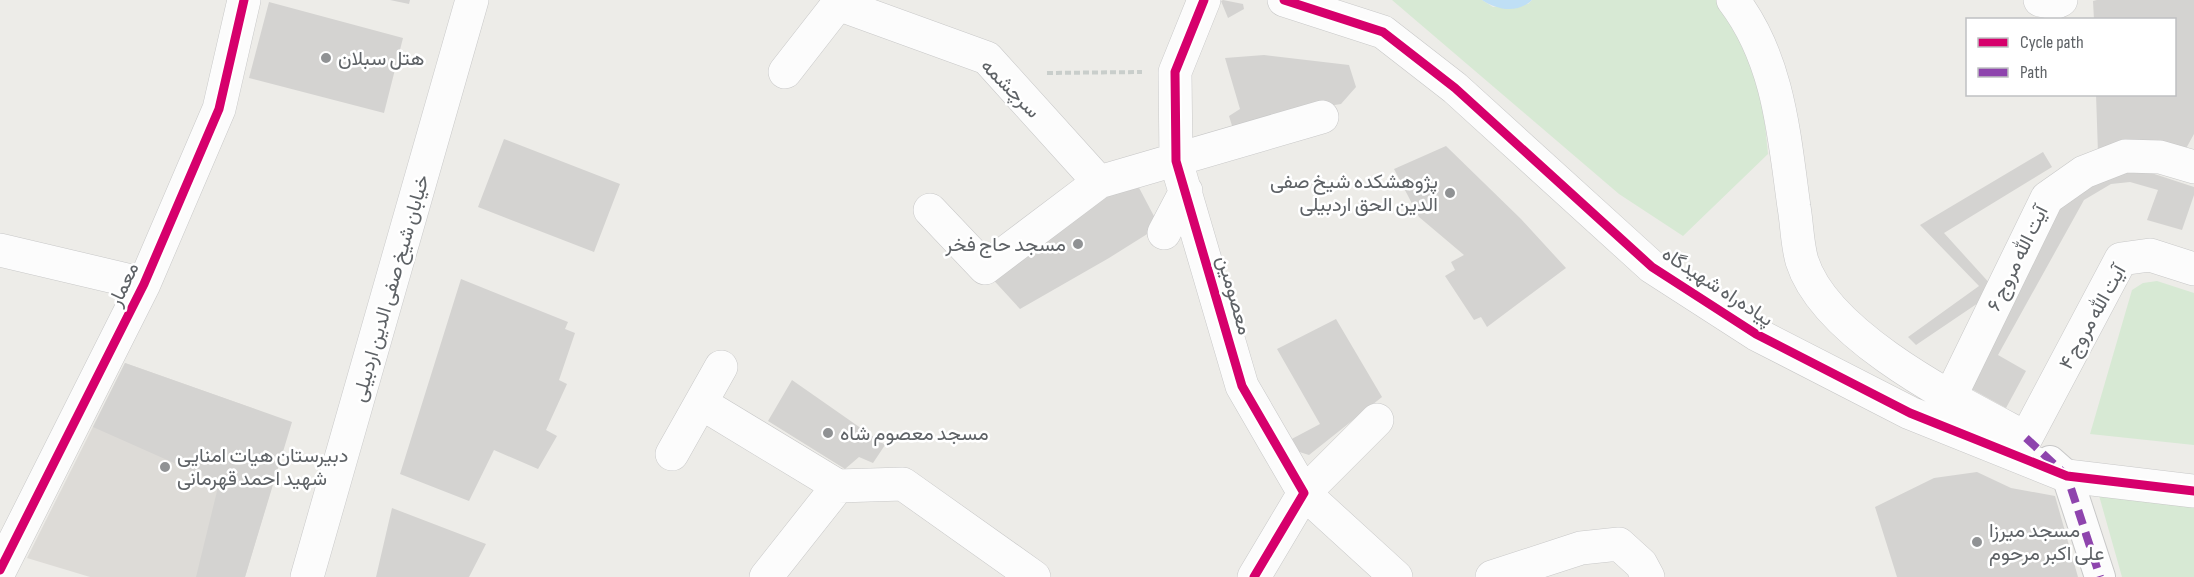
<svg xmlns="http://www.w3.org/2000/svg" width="2194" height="577" viewBox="0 0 2194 577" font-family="'Sofia Sans Condensed',Vazirmatn,sans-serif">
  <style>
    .education { fill: #dddbd7 }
    .green { fill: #d7e9d4 }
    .water { fill: #bfdff5 }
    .building { fill: #d4d3d1 }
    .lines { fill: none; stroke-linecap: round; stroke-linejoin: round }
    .pedestrian-casing { stroke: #c8c8c8; stroke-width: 32 }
    .minor-casing { stroke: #c8c8c8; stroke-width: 34 }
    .secondary-casing { stroke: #c9c9c9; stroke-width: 34 }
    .path { stroke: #c9cecb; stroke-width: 4; stroke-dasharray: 6 3; stroke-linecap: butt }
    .pedestrian { stroke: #fcfcfc; stroke-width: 30 }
    .minor { stroke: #fcfcfc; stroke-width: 33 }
    .secondary { stroke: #fcfcfc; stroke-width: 33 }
    .quiet { stroke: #8e44ad; stroke-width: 8; stroke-dasharray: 15 8; stroke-linecap: butt }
    .cycleway-casing { stroke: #fff; stroke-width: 13 }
    .cycleway { stroke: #d6006c; stroke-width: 9 }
    .poi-dot { fill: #909294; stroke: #fff; stroke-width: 2 }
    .labels { text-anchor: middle; stroke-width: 5; stroke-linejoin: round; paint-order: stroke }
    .poi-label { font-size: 20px; fill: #5e6266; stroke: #fff; text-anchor: start }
    .street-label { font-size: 20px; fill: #5e6266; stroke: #fff }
  </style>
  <rect width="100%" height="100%" fill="#edece8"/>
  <path class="education" d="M125 363 255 409 276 473 245 577H90L27 558Z"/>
  <path class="green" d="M1392 0H1482L1493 7 1528 4 1532 0H1719L1727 10 1761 86 1768 154 1683 236 1619 194Z
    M2157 281 2194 293V445L2090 434 2132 290 2143 283Z
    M2098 492 2194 500V577H2122Z"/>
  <path class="water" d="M1482 0H1532C1517 14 1497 10 1482 0Z"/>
  <path class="building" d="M390 0H410L409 4Z
    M1223 0 1243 4 1244 9 1228 18 1221 1Z
    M2097 0H2194V134L2183 154 2098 153 2096 94H2175V20H2094L2093 1Z
    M269 2 403 38 384 113 249 78Z
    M1264 55 1349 65 1356 87 1341 104 1309 109 1234 132 1229 116 1240 109 1225 58Z
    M504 139 620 184 594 252 478 207Z
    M1446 146 1521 219 1566 268 1487 327 1481 317 1474 320 1445 276 1455 270 1451 262 1464 255 1419 217 1394 169Z
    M2043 152 2052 167 1944 233 1993 287 1984 299 1916 345 1908 337 1979 286 1920 225Z
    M2130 166 2194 187V195L2182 230 2147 220 2158 190 2130 182 2111 184 2084 200 1998 355 2026 371 2006 408 1966 386 2054 215 2072 192Z
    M1136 182 1156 220 1152 231 1109 258 1020 309 987 273 1075 208Z
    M461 279 568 322 565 329 575 333 559 380 567 384 546 430 557 436 538 469 494 450 469 501 400 474Z
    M1336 319 1382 397 1309 455 1290 449 1286 442 1320 424 1277 349Z
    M125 363 292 422 245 577H196L219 483 93 427Z
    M792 380 885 445 873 463 859 457 845 469 768 421Z
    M1977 472 2011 488 2055 496 2078 577H1897L1875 507 1934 478Z
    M392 508 486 544 469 577H376Z"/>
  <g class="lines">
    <defs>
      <path id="pedestrian" d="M2050 461 2067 476 2100 577"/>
      <path id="minor" d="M1204 0 1175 72 1176 161 1242 386 1304 493 1254 577
        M1284 0 1383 32 1455 88 1652 267 1756 334 1910 413 2067 476 2194 491
        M1733 0C1779 60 1784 135 1794 207 1797 224 1797 244 1802 261 1826 337 1959 402 2026 438L2121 259 2150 255 2194 269
        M2040 0 2054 3 2061 0
        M785 72 838 4 987 58 1099 182
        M930 210 985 268 1099 182 1322 117
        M1164 233 1186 191
        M0 250 144 284
        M1950 397 2047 198 2084 172 2125 156 2160 157 2194 167
        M701 403 838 486
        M1377 420 1304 493 1396 577
        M672 454 721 367
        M0 570 144 284 219 109 244 0
        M766 577 838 486 903 484 1034 577
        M1492 577 1581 548 1619 544 1641 564 1648 577"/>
      <path id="secondary" d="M307 577 472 0"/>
    </defs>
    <use href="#pedestrian" class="pedestrian-casing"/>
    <use href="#minor" class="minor-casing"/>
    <use href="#secondary" class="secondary-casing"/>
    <path class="path" d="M1047 73 1142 72"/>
    <use href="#pedestrian" class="pedestrian"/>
    <use href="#minor" class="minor"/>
    <use href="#secondary" class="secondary"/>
    <path class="quiet" d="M2026 438 2067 476 2100 577"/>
    <defs>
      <path id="cycleway" d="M1204 0 1175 72 1176 161 1242 386 1304 493 1254 577
        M1284 0 1383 32 1455 88 1652 267 1756 334 1910 413 2067 476 2194 491
        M0 570 144 284 219 109 244 0"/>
    </defs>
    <use href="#cycleway" class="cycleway-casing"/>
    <use href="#cycleway" class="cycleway"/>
  </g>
  <g class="poi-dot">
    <circle cx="326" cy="58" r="6"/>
    <circle cx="1450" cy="193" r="6"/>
    <circle cx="1078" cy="244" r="6"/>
    <circle cx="828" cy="433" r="6"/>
    <circle cx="165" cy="467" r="6"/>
    <circle cx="1977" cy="542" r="6"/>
  </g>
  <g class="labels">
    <g class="poi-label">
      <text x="338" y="65">هتل سبلان</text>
      <text x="1438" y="188" text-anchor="end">پژوهشکده شیخ صفی<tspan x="1438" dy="23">الدین الحق اردبیلی</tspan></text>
      <text x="1066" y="251" text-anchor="end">مسجد حاج فخر</text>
      <text x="840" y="440">مسجد معصوم شاه</text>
      <text x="177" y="462">دبیرستان هیات امنایی<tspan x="177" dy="23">شهید احمد قهرمانی</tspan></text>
      <text x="1989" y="537">مسجد میرزا<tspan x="1989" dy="23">علی اکبر مرحوم</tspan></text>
    </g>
    <g class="street-label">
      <text transform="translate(1011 88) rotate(45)" y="7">سرچشمه</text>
      <text transform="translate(2017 258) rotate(-64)" y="7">آیت الله مروج ۶</text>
      <text transform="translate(123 284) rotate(-65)" y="7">معمار</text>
      <text transform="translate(1718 286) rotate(33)" y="7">پیاده‌راه شهیدگاه</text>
      <text transform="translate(390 288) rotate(-74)" y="7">خیابان شیخ صفی الدین اردبیلی</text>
      <text transform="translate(1235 295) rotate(74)" y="7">معصومین</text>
      <text transform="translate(2092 317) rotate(-61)" y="7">آیت الله مروج ۴</text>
    </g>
  </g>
  <rect x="1966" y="18" width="210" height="78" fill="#ffffff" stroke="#bfc0c2" stroke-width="1.5"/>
  <rect x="1978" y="38" width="30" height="9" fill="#d6006c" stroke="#bfc0c2" stroke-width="1.5"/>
  <text x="2020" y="48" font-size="18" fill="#5e6266">Cycle path</text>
  <rect x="1978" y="68" width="30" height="9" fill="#8e44ad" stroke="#bfc0c2" stroke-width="1.5"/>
  <text x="2020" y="78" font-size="18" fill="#5e6266">Path</text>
</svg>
